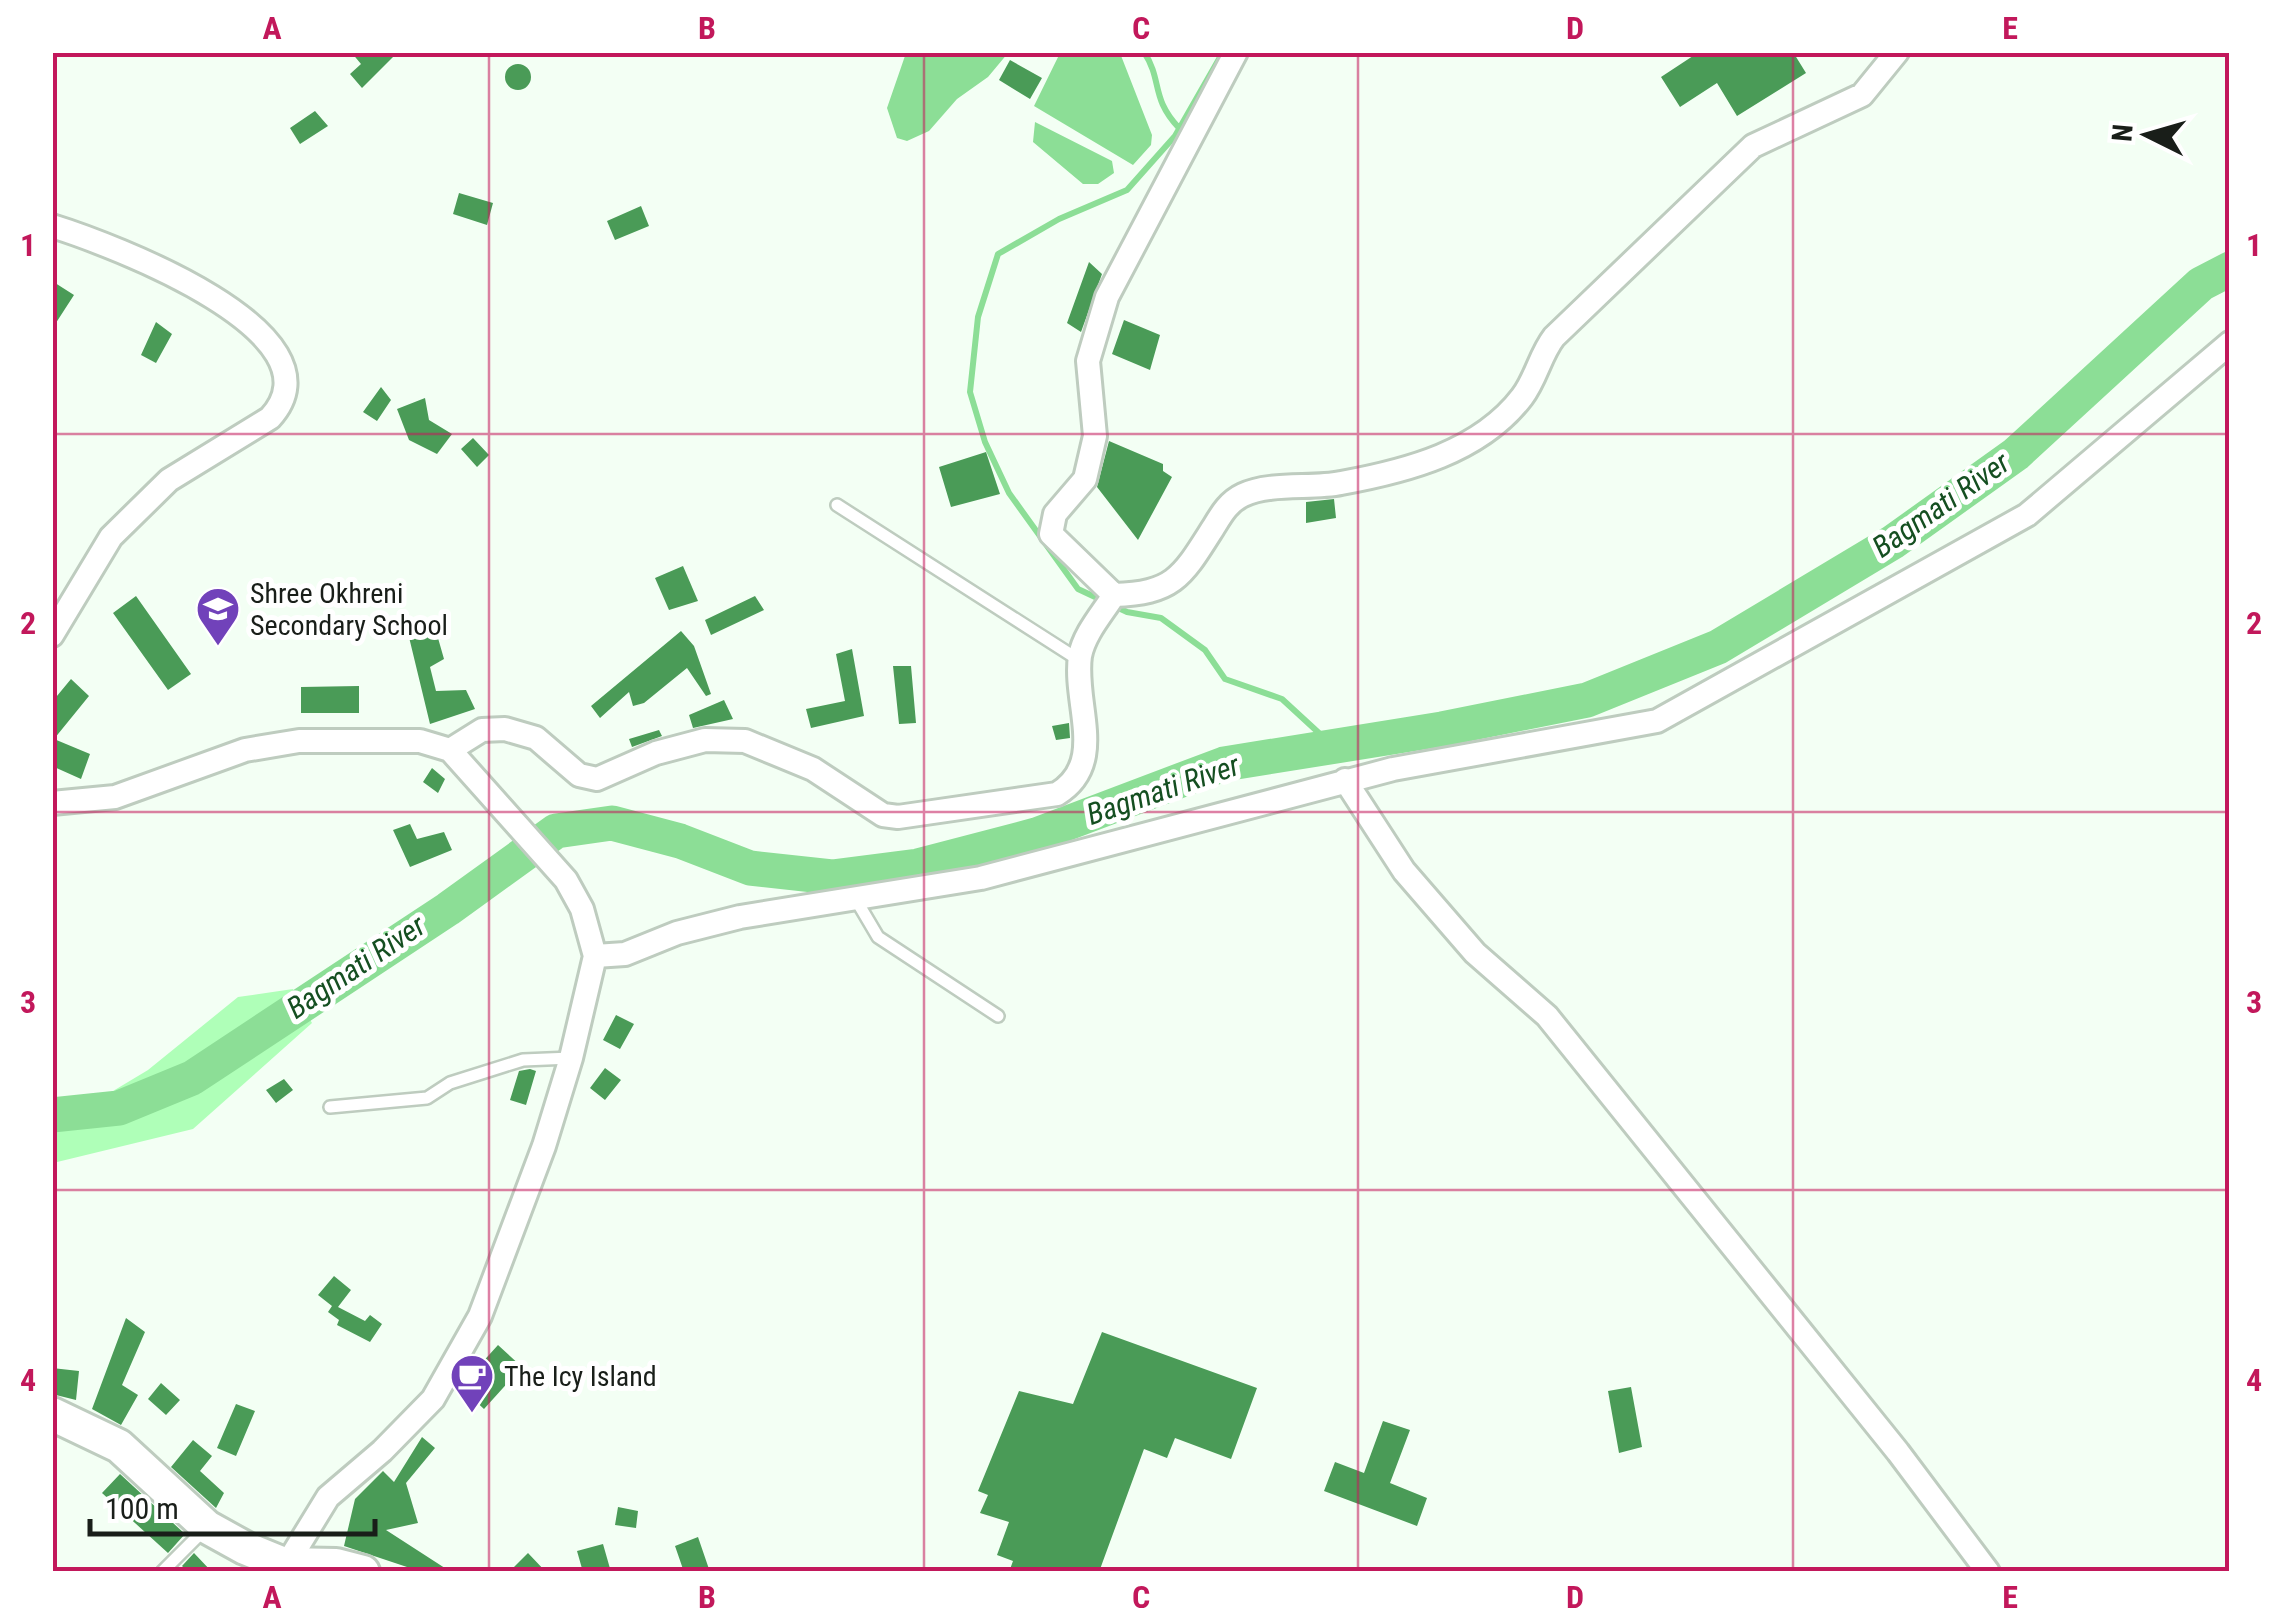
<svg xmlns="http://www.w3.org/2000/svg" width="2282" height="1624" viewBox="0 0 2282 1624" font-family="'Roboto Condensed',sans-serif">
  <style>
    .green { fill: #afffb8 }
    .water { fill: #8cde96 }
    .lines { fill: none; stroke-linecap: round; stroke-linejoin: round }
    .stream { stroke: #8cde96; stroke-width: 6 }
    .river { stroke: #8cde96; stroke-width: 35 }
    .building { fill: #4a9b57 }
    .lane-casing { stroke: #beccbf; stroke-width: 16 }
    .street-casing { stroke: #beccbf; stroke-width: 28 }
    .secondary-casing { stroke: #beccbf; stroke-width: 38 }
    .lane { stroke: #fff; stroke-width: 11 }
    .street { stroke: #fff; stroke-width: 22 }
    .secondary { stroke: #fff; stroke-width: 32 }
    .grid { fill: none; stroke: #c2185b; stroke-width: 2.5; stroke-opacity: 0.55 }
    .labels { text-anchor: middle; stroke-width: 10; stroke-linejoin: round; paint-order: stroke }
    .poi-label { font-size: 28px; fill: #191e19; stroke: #fff; text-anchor: start }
    .water-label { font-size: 30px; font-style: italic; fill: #154f21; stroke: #fff }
    .neatline { fill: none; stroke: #c2185b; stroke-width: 4 }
    .grid-label { font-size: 32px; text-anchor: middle; font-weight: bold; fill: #c2185b }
  </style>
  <rect width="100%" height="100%" fill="#f3fff4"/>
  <path class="green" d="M293 989 312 1023 193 1129 53 1163V1107L103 1097 148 1070 238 997Z"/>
  <path class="water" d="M906 53V52L1008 53 988 77 957 99 929 131 907 141 897 138 887 108Z
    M1060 53H1120L1152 135 1151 145 1133 165 1034 106Z
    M1035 122 1112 161 1114 173 1098 184H1083L1033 142Z"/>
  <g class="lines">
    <path class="stream" d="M1144 52C1163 81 1150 97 1179 128
      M1223 52 1175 136 1127 190 1059 219 998 254 978 317 970 392 985 442 1009 493 1078 589 1127 612 1161 618 1205 650 1225 679 1282 699 1332 745"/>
    <path class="river" d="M52 1115 119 1108 192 1078 448 909 556 831 612 823 680 841 750 868 832 877 918 866 1036 835 1224 764 1442 729 1587 700 1718 647 1893 542 2016 454 2201 284 2230 269"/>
  </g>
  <path class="building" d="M351 52H398L362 88 350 74 361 64Z
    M1699 52H1793L1806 73 1737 116 1717 83 1680 107 1661 77Z
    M1010 60 1042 78 1030 99 999 80Z
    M505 77a13 13 0 1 1 26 0a13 13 0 1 1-26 0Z
    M315 111 328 126 300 144 290 128Z
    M459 193 493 203 487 225 453 214Z
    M641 206 649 226 615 240 607 221Z
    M1089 262 1102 274 1081 332 1067 323Z
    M52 281 74 295 52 329Z
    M1124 320 1160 335 1150 370 1112 354Z
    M156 322 172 334 156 363 141 355Z
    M381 387 391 400 377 421 363 412Z
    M425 398 429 420 452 434 437 454 409 440 397 409Z
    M473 438 489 455 477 467 461 449Z
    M1109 441 1163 464V471L1172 477 1138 540 1097 487Z
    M986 452 1000 494 951 507 939 467Z
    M1334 499 1336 518 1306 523V502Z
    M683 566 698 601 669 610 655 578Z
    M136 596 191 674 168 690 113 613Z
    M755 596 764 610 711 635 705 620Z
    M434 624 444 659 430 667 436 691 466 690 475 709 430 724 408 633Z
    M681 631 694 646 711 694 706 696 687 668 644 703 633 706 629 692 600 718 591 706Z
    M852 649 864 716 811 728 806 709 845 701 836 654Z
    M893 666H911L916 723 899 724Z
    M71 679 89 696 54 739 90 754 81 779 52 766V702Z
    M359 686V713H301V687Z
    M724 700 733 719 693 728 689 715Z
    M1069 723 1070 738 1056 740 1052 726Z
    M659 730 662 736 632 747 629 739Z
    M432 768 445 779 438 793 423 782Z
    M410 824 417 839 444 832 452 850 410 867 393 830Z
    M616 1015 634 1024 620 1049 603 1040Z
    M605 1068 621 1080 605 1100 590 1088Z
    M530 1069 536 1071 526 1105 510 1100 519 1071Z
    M284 1079 293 1090 276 1103 266 1090Z
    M334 1276 351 1290 338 1307 365 1321 370 1315 382 1324 370 1342 337 1325 339 1320 328 1312 332 1306 318 1295Z
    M126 1318 145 1332 122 1385 138 1395 121 1425 92 1409Z
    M1102 1332 1257 1388 1231 1459 1175 1438 1167 1458 1144 1449 1099 1572H1009L1013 1561 997 1555 1009 1522 980 1513 988 1495 978 1491 1019 1391 1073 1404Z
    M498 1345 522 1367 484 1409 460 1387Z
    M52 1368 79 1371 76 1400 52 1394Z
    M161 1383 180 1400 166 1415 148 1399Z
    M1631 1387 1642 1447 1619 1453 1608 1391Z
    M236 1404 255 1411 236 1456 217 1448Z
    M1383 1421 1410 1430 1390 1483 1427 1498 1417 1526 1324 1491 1335 1462 1364 1473Z
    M422 1437 435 1448 406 1483 418 1523 386 1530 451 1572H407L410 1568 344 1546 355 1499 383 1471 394 1482Z
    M193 1440 212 1456 200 1471 224 1493 216 1508 171 1467Z
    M120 1474 185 1534 168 1553 102 1493Z
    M618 1507 638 1511 636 1528 615 1525Z
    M698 1537 710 1572H684L675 1546Z
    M603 1544 611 1572H583L577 1551Z
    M194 1553 212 1572H188L182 1566Z
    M528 1553 546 1572H509Z"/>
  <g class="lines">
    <defs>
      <path id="lane" d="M837 505 1079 660
        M855 898 878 937 998 1016
        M330 1107 427 1098 450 1083 523 1060 571 1058
        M162 1572 204 1530"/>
      <path id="street" d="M1236 52 1107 297 1088 361 1095 436 1085 479 1055 514 1051 534 1114 595C1174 593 1182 577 1213 528 1221 515 1228 502 1243 495 1270 482 1312 489 1341 483 1407 471 1480 452 1522 397 1536 379 1540 355 1554 337L1753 146 1862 95 1897 52
        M52 226C110 244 348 333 270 418L169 480 111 537 52 635
        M450 750 482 730 505 729 536 738 579 775 597 779 656 753 705 740 745 741 813 769 883 815 898 817 1057 794C1108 763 1073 704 1080 656 1084 634 1102 614 1114 595
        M1345 780 1404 871 1475 953 1547 1016 1898 1452 1988 1572
        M52 803 115 797 245 750 299 741H420L450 750 566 880 582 909 595 956 571 1058 544 1146 480 1316 433 1399 382 1451 328 1497 282 1572
        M595 956 625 954 677 933 740 917 981 878 1393 769 1657 721 2027 515 2230 343"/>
      <path id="secondary" d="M52 1414 119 1446 207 1527 245 1548 284 1564 336 1565 363 1572"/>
    </defs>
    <use href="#lane" class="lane-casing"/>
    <use href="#street" class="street-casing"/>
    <use href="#secondary" class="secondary-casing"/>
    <use href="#lane" class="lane"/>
    <use href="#street" class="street"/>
    <use href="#secondary" class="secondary"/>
  </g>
  <path class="grid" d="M489 52V1572M924 52V1572M1358 52V1572M1793 52V1572M52 434H2230M52 812H2230M52 1190H2230"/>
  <defs>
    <symbol id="school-pin" viewBox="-11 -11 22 30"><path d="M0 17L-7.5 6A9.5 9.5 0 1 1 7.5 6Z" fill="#7142ba" stroke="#fff"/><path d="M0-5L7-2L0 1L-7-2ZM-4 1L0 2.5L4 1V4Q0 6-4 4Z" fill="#fff"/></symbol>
    <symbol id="cafe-pin" viewBox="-11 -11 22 30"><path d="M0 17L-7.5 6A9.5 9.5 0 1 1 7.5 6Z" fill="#7142ba" stroke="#fff"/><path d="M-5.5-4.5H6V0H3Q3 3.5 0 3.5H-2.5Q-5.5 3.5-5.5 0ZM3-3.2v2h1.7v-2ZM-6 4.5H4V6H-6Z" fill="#fff"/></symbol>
  </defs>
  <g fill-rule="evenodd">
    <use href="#school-pin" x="193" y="584" width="50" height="68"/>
    <use href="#cafe-pin" x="447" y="1351" width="50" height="68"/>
  </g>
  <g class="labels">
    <g class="poi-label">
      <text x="250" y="603">Shree Okhreni<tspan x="250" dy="32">Secondary School</tspan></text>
      <text x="504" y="1386">The Icy Island</text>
    </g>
    <g class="water-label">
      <text transform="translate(1941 505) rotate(-35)" y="10">Bagmati River</text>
      <text transform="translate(1163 790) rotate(-19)" y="10">Bagmati River</text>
      <text transform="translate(356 967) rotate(-34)" y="10">Bagmati River</text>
    </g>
  </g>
  <rect width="2282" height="1624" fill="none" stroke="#ffffff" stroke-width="110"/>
  <g transform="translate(2147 135) rotate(275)" stroke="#ffffff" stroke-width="8" paint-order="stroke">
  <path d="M0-8L18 38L0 25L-18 38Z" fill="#191e19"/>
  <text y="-15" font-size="28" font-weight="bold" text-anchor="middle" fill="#191e19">N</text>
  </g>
  <path d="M90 1519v15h285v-15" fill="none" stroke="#191e19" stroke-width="5"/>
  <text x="105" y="1519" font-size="30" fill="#191e19" stroke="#ffffff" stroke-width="8" paint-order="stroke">100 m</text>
  <rect x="55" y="55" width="2172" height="1514" class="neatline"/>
  <g class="grid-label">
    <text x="272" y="39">A</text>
    <text x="707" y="39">B</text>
    <text x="1141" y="39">C</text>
    <text x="1575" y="39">D</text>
    <text x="2010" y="39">E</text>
    <text x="28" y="256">1</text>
    <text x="2254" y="256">1</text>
    <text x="28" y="634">2</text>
    <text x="2254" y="634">2</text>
    <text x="28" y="1013">3</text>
    <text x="2254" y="1013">3</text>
    <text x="28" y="1391">4</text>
    <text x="2254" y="1391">4</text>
    <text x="272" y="1608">A</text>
    <text x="707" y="1608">B</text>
    <text x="1141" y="1608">C</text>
    <text x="1575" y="1608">D</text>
    <text x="2010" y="1608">E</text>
  </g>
</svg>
